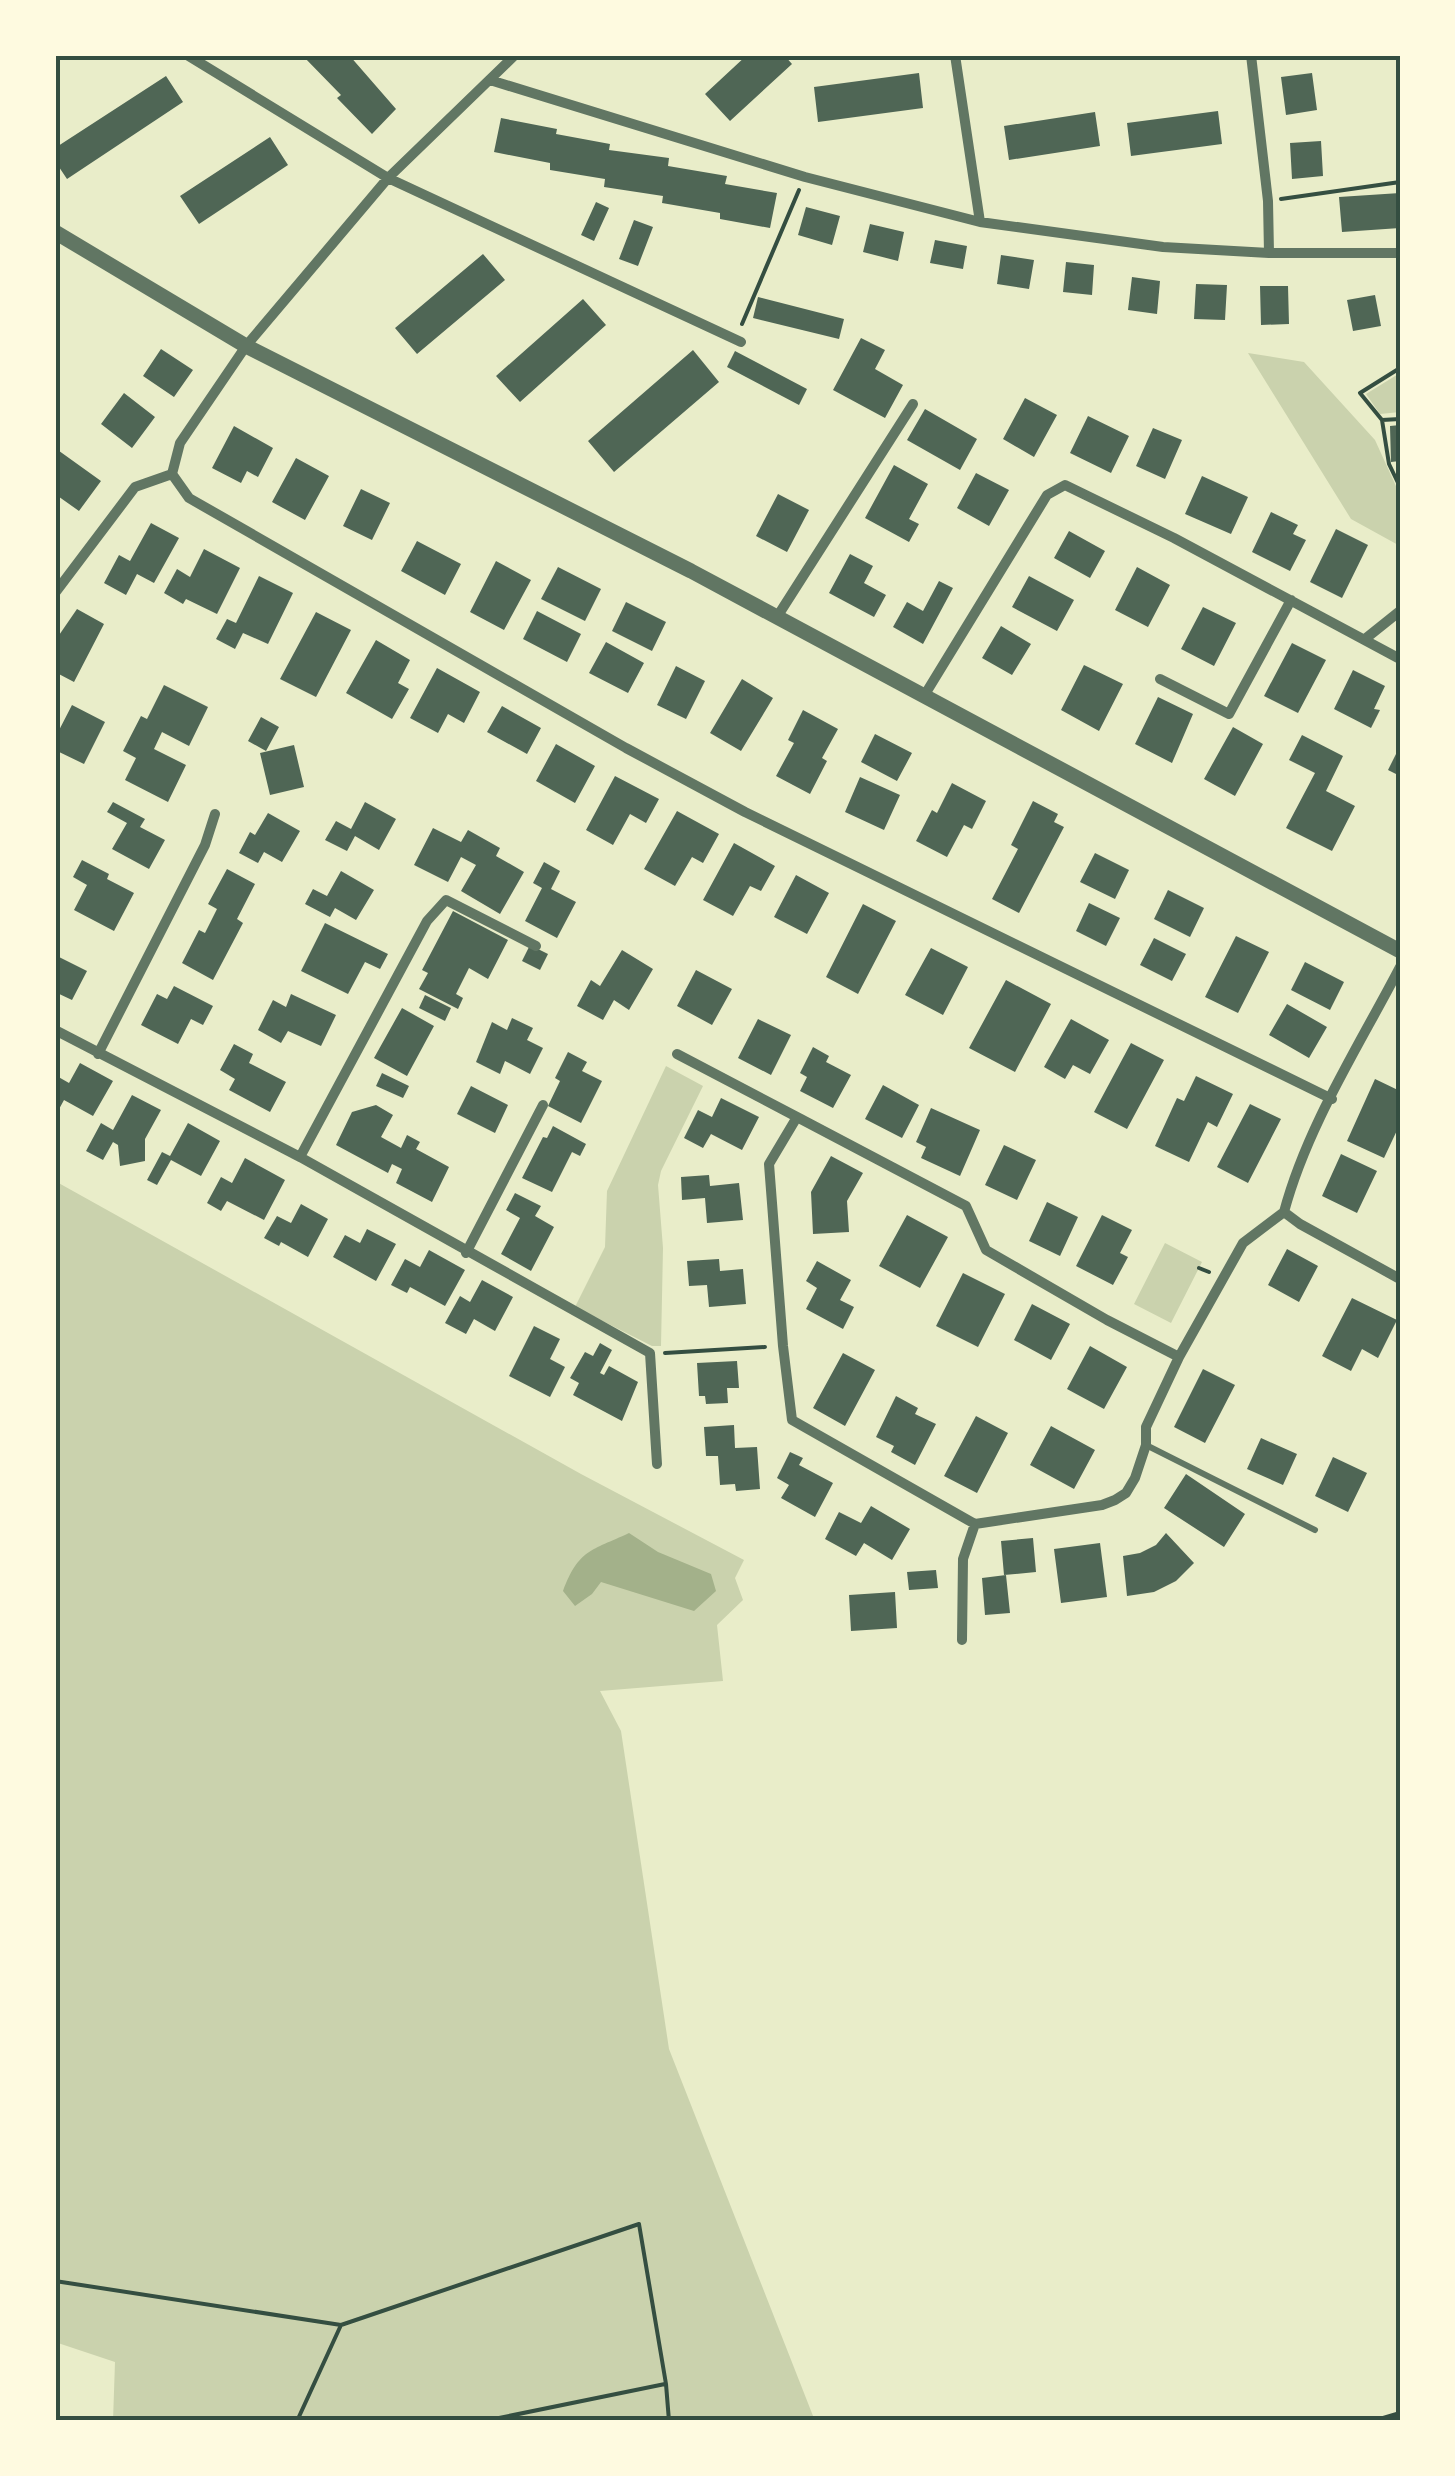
<svg xmlns="http://www.w3.org/2000/svg" width="1455" height="2476" viewBox="0 0 1455 2476" font-family="Jost,sans-serif">
  <style>
    .green { fill: #cad2ad }
    .water { fill: #a3b18a }
    .building { fill: #4f6655 }
    .lines { fill: none; stroke-linecap: round; stroke-linejoin: round }
    .path { stroke: #344e41; stroke-width: 4 }
    .service { stroke: #617663; stroke-width: 6 }
    .minor { stroke: #617663; stroke-width: 10 }
    .tertiary { stroke: #617663; stroke-width: 15 }
    .neatline { fill: none; stroke: #344e41; stroke-width: 4 }
  </style>
  <rect width="100%" height="100%" fill="#e9edc9"/>
  <path class="green" d="M1248 353 1304 362 1375 440 1400 495V546L1351 519Z
    M1400 373V412L1380 414 1366 394Z
    M666 1066 703 1086 661 1171 658 1185 663 1248 661 1346H652L575 1307 605 1247 607 1191Z
    M55 1181 581 1474 744 1560 735 1578 743 1600 717 1625 723 1681 600 1691 621 1731 669 2049 815 2421H113L115 2362 55 2342Z
    M1165 1243 1202 1262 1171 1323 1134 1304Z"/>
  <path class="water" d="M629 1533 658 1552 711 1574 716 1591 694 1611 601 1582 592 1594 575 1606 563 1591C579 1549 591 1551 629 1533Z"/>
  <path class="building" d="M302 55H349L396 109 372 134 337 98 341 95Z
    M747 55H784L792 64 730 121 705 94Z
    M919 73 923 108 818 122 814 87Z
    M1312 73 1317 110 1286 115 1281 77Z
    M166 76 183 102 67 179 55 161V148Z
    M1218 111 1222 144 1131 156 1127 123Z
    M1095 112 1100 146 1009 160 1004 126Z
    M501 118 557 129 556 134 610 144 609 150 669 158 668 166 727 176 725 184 777 193 770 228 720 219V213L662 203 663 196 604 187 605 179 550 170V163L494 152Z
    M270 137 288 165 199 224 180 196Z
    M1321 141 1323 176 1292 179 1290 143Z
    M1400 193V228L1342 232 1339 197Z
    M596 202 609 208 594 241 581 235Z
    M806 207 840 216 832 245 798 235Z
    M634 220 653 227 638 266 619 259Z
    M870 224 904 232 898 261 863 252Z
    M935 240 967 246 963 269 930 263Z
    M483 254 505 280 417 354 395 328Z
    M1001 255 1034 260 1029 289 997 284Z
    M1066 262 1094 265 1092 295 1063 292Z
    M1132 277 1160 281 1157 314 1128 310Z
    M1196 284 1227 285 1225 320 1194 319Z
    M1260 286H1288L1289 324 1261 325Z
    M1375 295 1381 326 1353 331 1347 300Z
    M758 297 844 319 839 339 753 318Z
    M583 299 606 325 520 402 496 376Z
    M861 338 885 350 875 369 903 385 885 418 833 390Z
    M161 349 193 370 174 397 143 376Z
    M693 350 719 382 614 472 588 441Z
    M735 351 807 389 799 405 727 367Z
    M124 393 155 417 132 448 101 424Z
    M1025 398 1057 415 1034 457 1003 439Z
    M925 409 977 439 960 470 907 440Z
    M1088 416 1129 436 1111 473 1070 453Z
    M1400 425V461L1391 462 1390 426Z
    M234 426 273 448 258 477 247 471 241 483 212 468Z
    M1153 428 1182 440 1165 479 1136 466Z
    M55 448 101 481 79 511 55 494Z
    M296 458 329 476 305 520 272 502Z
    M894 465 928 484 909 519 919 524 909 542 865 518Z
    M976 473 1009 490 989 526 957 508Z
    M1202 476 1248 497 1231 534 1185 514Z
    M361 489 390 503 372 540 343 526Z
    M778 494 809 510 787 552 756 536Z
    M1271 512 1298 525 1293 534 1306 540 1290 571 1252 552Z
    M151 523 179 538 154 583 137 574 126 595 104 583 119 555 130 561Z
    M1336 529 1368 545 1342 598 1310 582Z
    M1069 531 1105 551 1090 578 1054 558Z
    M417 541 461 564 445 595 401 571Z
    M204 549 240 568 217 614 186 599 183 604 164 593 177 569 190 577Z
    M850 554 873 566 864 583 886 595 874 617 829 593Z
    M496 561 531 580 504 630 470 612Z
    M558 567 601 589 585 621 541 599Z
    M1137 567 1170 585 1148 627 1115 610Z
    M259 576 293 593 268 644 243 633 235 649 216 639 227 619 236 623Z
    M1029 576 1074 600 1057 631 1012 607Z
    M939 581 953 588 923 644 893 627 907 602 923 611Z
    M626 602 666 622 652 651 612 631Z
    M1203 607 1236 623 1214 666 1181 649Z
    M77 609 104 624 74 682 55 672V641Z
    M537 611 581 634 567 662 523 639Z
    M316 612 351 630 316 697 280 679Z
    M1001 626 1031 644 1012 675 982 658Z
    M376 640 410 660 398 683 409 689 392 719 346 693Z
    M606 642 644 663 628 693 589 673Z
    M1292 643 1326 660 1298 713 1264 696Z
    M1084 665 1123 684 1099 731 1061 710Z
    M676 666 705 681 686 719 657 705Z
    M437 668 480 692 464 723 448 714 438 733 410 718Z
    M1353 670 1385 686 1374 709 1380 710 1371 728 1334 709Z
    M742 679 773 698 741 751 710 733Z
    M164 685 208 707 189 746 162 732 154 749 186 765 168 802 125 780 136 758 123 751 141 716 147 719Z
    M1158 697 1193 714 1172 763 1135 744Z
    M72 705 105 722 84 764 55 750V738Z
    M502 706 541 728 527 754 487 732Z
    M803 710 838 729 822 758 827 761 810 794 776 776 794 743 788 740Z
    M261 717 279 727 266 751 248 741Z
    M1233 727 1263 744 1235 796 1204 779Z
    M875 734 912 753 897 781 861 762Z
    M1302 735 1343 756 1326 791 1355 806 1332 851 1286 828 1315 773 1289 760Z
    M556 744 595 766 575 803 536 781Z
    M294 745 304 787 270 795 260 753Z
    M1400 746V776L1388 770Z
    M615 776 659 799 646 823 630 814 613 845 586 830Z
    M860 777 900 795 884 830 845 812Z
    M952 783 986 801 972 829 964 825 947 857 916 841 932 810 937 813Z
    M1033 801 1058 814 1054 822 1064 827 1019 913 992 899 1018 849 1011 845Z
    M113 802 145 819 140 827 165 840 149 869 112 849 127 823 107 812Z
    M365 802 396 819 379 850 355 836 347 851 325 840 336 821 351 829Z
    M677 811 719 834 703 863 692 857 675 886 644 869Z
    M268 813 300 831 282 862 264 852 258 863 239 853 250 832 255 835Z
    M433 828 461 842 468 830 500 848 496 856 524 872 500 914 461 891 476 865 461 857 448 882 414 865Z
    M734 843 775 866 761 891 750 886 733 916 703 900Z
    M1095 853 1129 870 1115 899 1080 882Z
    M82 860 109 874 107 879 134 893 114 931 74 910 87 885 73 877Z
    M544 862 560 871 551 889 576 902 557 938 525 921 542 888 533 883Z
    M227 869 255 884 237 919 243 923 213 980 182 963 199 930 205 933 217 909 208 904Z
    M341 871 374 890 356 920 335 908 330 917 305 904 313 889 327 896Z
    M796 875 829 893 807 934 774 917Z
    M1168 890 1204 908 1190 937 1154 919Z
    M1089 903 1120 918 1106 946 1076 931Z
    M863 904 896 921 858 994 826 977Z
    M453 911 508 940 488 979 469 968 456 994 463 998 458 1009 419 989 428 973 422 970Z
    M325 923 388 954 380 969 365 962 348 994 301 971Z
    M1236 936 1269 952 1238 1013 1205 997Z
    M1154 938 1186 954 1172 981 1140 965Z
    M530 945 548 954 540 970 522 961Z
    M931 948 968 967 943 1015 905 995Z
    M622 950 653 969 629 1010 614 1000 603 1020 577 1006 591 980 600 986Z
    M55 955 87 971 72 1000 55 992Z
    M1305 962 1344 982 1330 1010 1291 990Z
    M696 970 732 989 712 1025 677 1006Z
    M1006 980 1051 1004 1015 1072 969 1048Z
    M174 986 213 1006 203 1025 191 1019 178 1044 141 1025 157 994 167 999Z
    M291 994 336 1015 321 1046 288 1031 281 1043 258 1030 273 1000 286 1007Z
    M425 995 451 1008 445 1021 419 1008Z
    M1287 1004 1327 1027 1309 1058 1269 1035Z
    M402 1008 434 1026 407 1076 374 1058Z
    M512 1018 533 1028 527 1040 543 1048 530 1074 505 1061 500 1074 476 1062 492 1022 507 1030Z
    M758 1019 791 1035 771 1075 738 1058Z
    M1071 1019 1109 1040 1090 1074 1073 1065 1065 1079 1044 1067Z
    M1131 1043 1164 1060 1127 1129 1094 1112Z
    M234 1044 253 1054 249 1063 286 1082 270 1112 229 1090 235 1079 220 1070Z
    M813 1047 829 1056 826 1062 851 1075 833 1108 800 1091 807 1077 800 1073Z
    M568 1052 587 1062 582 1071 602 1081 581 1123 548 1106 560 1081 555 1078Z
    M80 1063 113 1081 93 1116 64 1100 58 1111 55 1109V1075L69 1083Z
    M382 1073 409 1086 403 1098 376 1086Z
    M1196 1076 1233 1094 1217 1127 1208 1122 1189 1162 1155 1146 1177 1098 1184 1101Z
    M1375 1079 1400 1091V1124L1384 1158 1347 1141Z
    M883 1085 919 1105 902 1138 865 1119Z
    M471 1086 508 1105 495 1133 457 1114Z
    M132 1095 161 1110 145 1139V1161L120 1166 118 1145 113 1142 103 1160 86 1151 101 1123 113 1130Z
    M721 1098 759 1117 742 1150 711 1134 703 1148 684 1138 698 1110 712 1117Z
    M1250 1104 1281 1119 1248 1183 1217 1167Z
    M376 1105 393 1115 381 1137 401 1148 407 1135 420 1142 416 1149 449 1167 432 1202 396 1183 402 1169 392 1164 388 1173 336 1145 352 1112Z
    M931 1108 980 1130 960 1176 921 1158 926 1147 916 1142Z
    M188 1123 220 1141 201 1176 171 1160 157 1185 147 1180 162 1152 170 1156Z
    M553 1126 586 1144 580 1156 572 1152 552 1192 522 1178 543 1137 547 1138Z
    M1004 1145 1036 1160 1017 1200 985 1185Z
    M1341 1154 1377 1171 1357 1213 1322 1196Z
    M831 1156 863 1173 847 1201 849 1232 813 1234 811 1192Z
    M245 1158 285 1180 264 1220 227 1201 221 1211 207 1203 221 1177 232 1183Z
    M709 1175 710 1186 739 1183 743 1220 707 1223 705 1198 682 1200 681 1177Z
    M515 1193 541 1206 535 1216 554 1227 531 1271 501 1254 520 1218 506 1210Z
    M1047 1202 1078 1217 1060 1256 1029 1241Z
    M301 1204 328 1219 308 1257 281 1242 279 1246 264 1238 277 1216 291 1223Z
    M907 1215 948 1237 920 1288 879 1266Z
    M1102 1215 1132 1230 1120 1253 1128 1257 1113 1285 1076 1266Z
    M367 1229 396 1244 376 1281 333 1257 345 1235 360 1243Z
    M1287 1249 1318 1266 1299 1302 1268 1285Z
    M429 1250 465 1270 445 1306 410 1287 407 1293 391 1285 405 1259 420 1267Z
    M719 1259 720 1271 743 1269 746 1304 709 1307 707 1285 689 1286 687 1261Z
    M817 1261 851 1280 840 1300 854 1307 843 1329 806 1309 817 1288 806 1281Z
    M963 1273 1005 1294 978 1347 936 1326Z
    M482 1280 513 1297 495 1331 474 1319 466 1334 445 1323 460 1296 470 1302Z
    M1352 1298 1397 1320 1378 1358 1362 1349 1351 1371 1322 1356Z
    M1032 1304 1070 1324 1051 1360 1014 1340Z
    M534 1326 560 1339 550 1359 565 1367 550 1397 509 1376Z
    M600 1343 612 1350 600 1373 604 1375 609 1366 638 1382 622 1421 573 1395 579 1383 570 1378 585 1352 593 1356Z
    M1090 1346 1127 1367 1104 1409 1067 1389Z
    M843 1353 875 1370 845 1426 813 1408Z
    M737 1361 739 1388H727L728 1403 706 1404 705 1396H699L697 1363Z
    M1203 1369 1235 1385 1205 1443 1174 1427Z
    M896 1396 918 1408 915 1414 936 1424 915 1465 891 1452 894 1446 876 1437Z
    M976 1416 1008 1433 977 1493 944 1476Z
    M734 1425 735 1448 757 1447 760 1489 736 1491 735 1484 720 1485 718 1456H706L704 1427Z
    M1051 1426 1095 1450 1074 1489 1030 1465Z
    M1261 1438 1297 1454 1283 1485 1247 1469Z
    M790 1452 803 1458 799 1465 833 1483 815 1517 781 1498 789 1485 777 1478Z
    M1333 1457 1367 1473 1348 1512 1315 1496Z
    M1186 1474 1245 1514 1224 1547 1164 1508Z
    M871 1506 910 1529 892 1560 864 1543 856 1556 825 1539 839 1512 861 1523Z
    M1166 1533 1194 1563 1176 1581 1154 1592 1127 1596 1123 1556 1140 1553 1156 1545Z
    M1033 1538 1036 1572 1004 1575 1001 1541Z
    M1100 1543 1107 1597 1061 1603 1054 1549Z
    M936 1570 938 1588 909 1590 907 1572Z
    M1006 1575 1010 1613 985 1615 982 1578Z
    M895 1592 897 1628 851 1631 849 1595Z"/>
  <g class="lines">
    <path class="path" d="M1281 199 1400 182
      M742 324 799 190
      M1400 368 1360 393 1382 420 1400 419
      M1382 420 1389 464 1400 487
      M1199 1268 1209 1272
      M665 1353 765 1347
      M55 2281 341 2325 639 2224 666 2384 669 2421
      M297 2421 341 2325
      M484 2421 665 2384
      M1373 2421 1400 2413"/>
    <path class="service" d="M640 55V56
      M1146 1445 1315 1530"/>
    <path class="minor" d="M187 55 388 178 741 342
      M515 55 388 178 246 346 180 443 172 474 189 498 626 748 745 812 1332 1099
      M955 55 980 222
      M490 80 805 177 980 222 1163 247 1269 253 1268 201 1251 55
      M1269 253H1400
      M55 593 135 487 172 474
      M777 617 913 404
      M1365 639 1400 611
      M1160 679 1229 714 1291 600
      M924 696 1047 495 1065 485 1174 538 1400 659
      M55 1030 300 1157 650 1353 657 1464
      M98 1054 205 845 215 814
      M677 1054 797 1117
      M300 1157 427 921 446 900 536 946
      M1284 1212C1307 1126 1359 1046 1400 967
      M1284 1212 1300 1224 1400 1279
      M466 1253 543 1105
      M1179 1357 1107 1320 986 1250 966 1206 797 1117 769 1164 783 1346 792 1420 975 1524 1102 1505 1115 1500 1126 1493 1135 1478 1146 1445V1427L1179 1357 1243 1243 1284 1212
      M962 1640 963 1559 975 1524"/>
    <path class="tertiary" d="M55 232 246 346 691 571 1400 951"/>
  </g>
  <rect width="1455" height="2476" fill="none" stroke="#fefae0" stroke-width="115"/>
  <rect x="58" y="58" width="1340" height="2360" class="neatline"/>
</svg>
